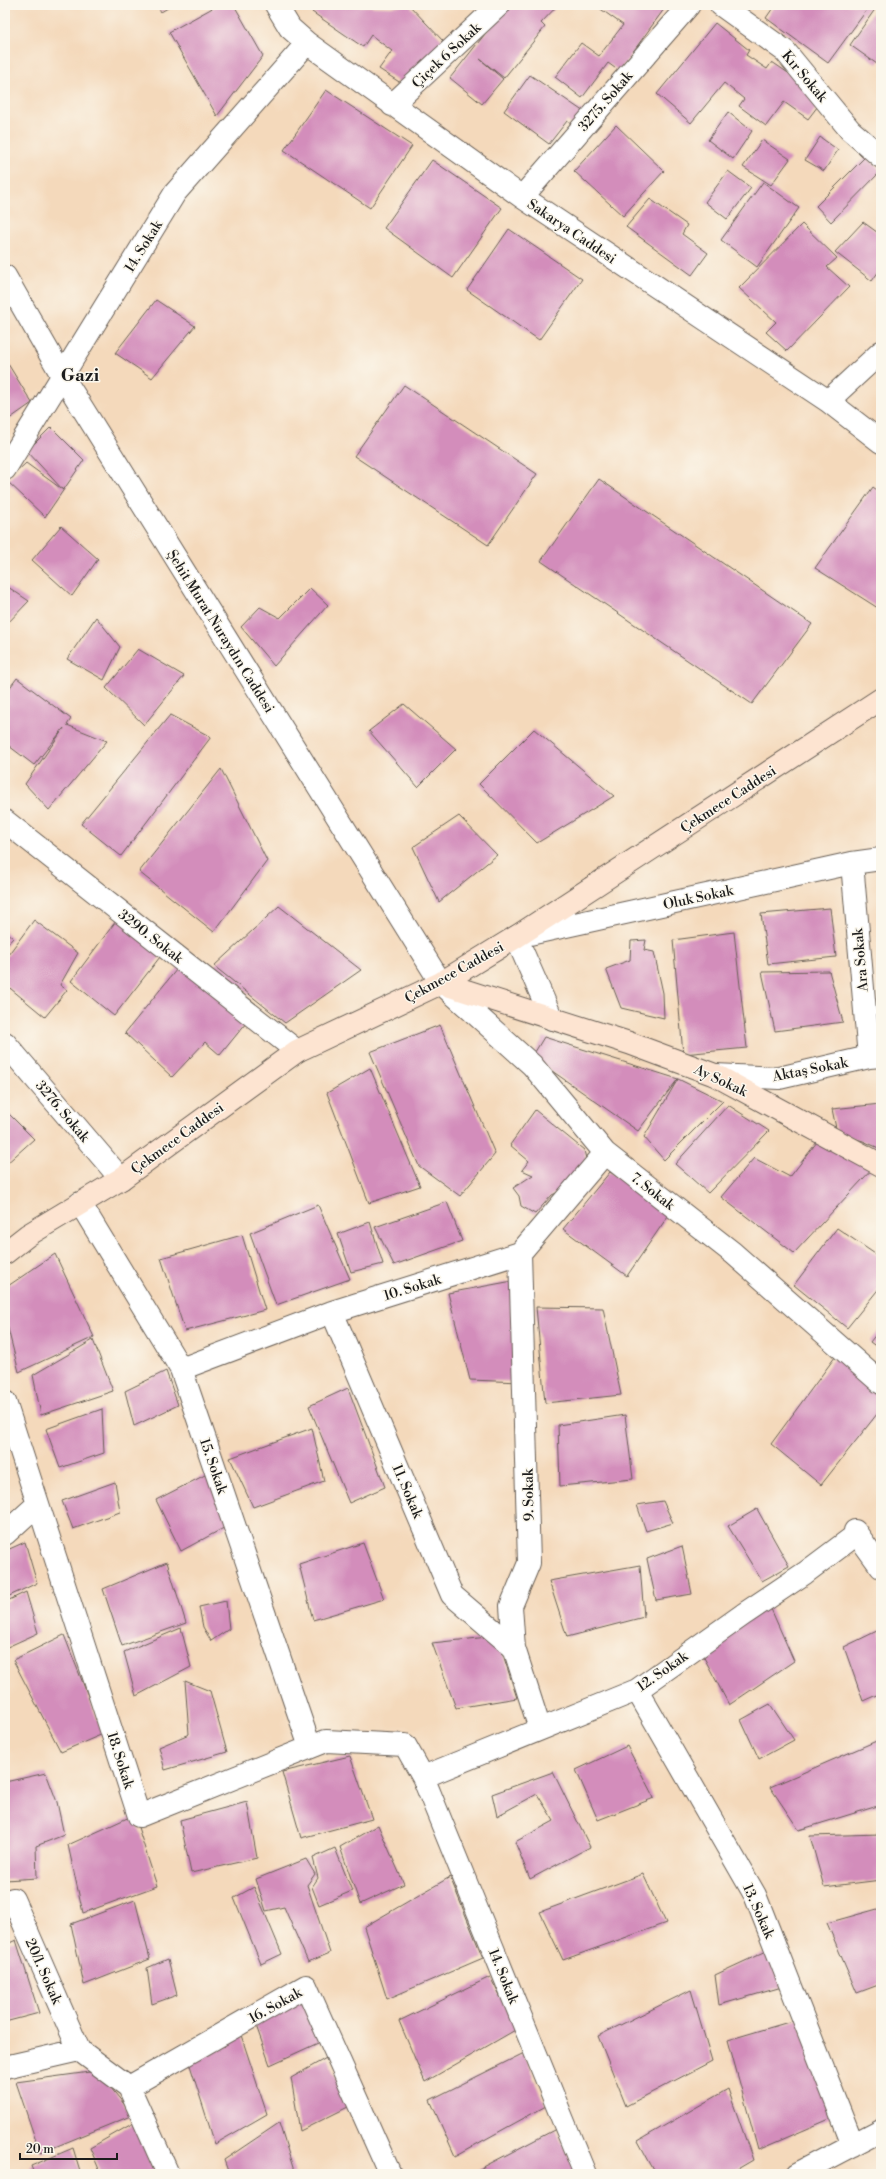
<svg xmlns="http://www.w3.org/2000/svg" width="886" height="2179" viewBox="0 0 886 2179" font-family="'Libre Bodoni',serif">
  <style>
    .building { fill: #d38dbb }
    .lines { fill: none; stroke-linecap: round; stroke-linejoin: round }
    .minor-casing { stroke: #685e54; stroke-width: 24 }
    .tertiary-casing { stroke: #685e54; stroke-width: 24 }
    .secondary-casing { stroke: #685e54; stroke-width: 24 }
    .minor { stroke: #fff; stroke-width: 22 }
    .tertiary { stroke: #fff; stroke-width: 22 }
    .secondary { stroke: #fde4d1; stroke-width: 22 }
    .labels { text-anchor: middle; stroke-width: 3; stroke-linejoin: round; paint-order: stroke }
    .street-label { font-size: 14px; fill: #1c1c1c; stroke: #fbf7ec }
    .district-label { font-size: 18px; font-weight: bold; fill: #1c1c1c; stroke: #fbf7ec }
  </style>
  <rect width="100%" height="100%" fill="#fbf7ec"/>
  <filter id="ink" filterUnits="userSpaceOnUse"><feTurbulence type="fractalNoise" baseFrequency=".025" numOctaves="2"/><feDisplacementMap in="SourceGraphic" scale="8" xChannelSelector="R" yChannelSelector="G"/><feConvolveMatrix kernelMatrix="1 2 1 2 8 2 1 2 1" color-interpolation-filters="sRGB"/></filter>
  <filter id="wash" filterUnits="userSpaceOnUse"><feTurbulence type="fractalNoise" baseFrequency=".012" numOctaves="4" result="noise"/><feDisplacementMap in="SourceGraphic" scale="16" xChannelSelector="R" yChannelSelector="G"/><feGaussianBlur stdDeviation="0.9" result="paint"/><feColorMatrix in="noise" values="0 0 0 0 0 0 0 0 0 0 0 0 0 0 0 0 0 1.4 0 .05"/><feComposite in="paint" operator="in"/></filter>
  <g filter="url(#wash)">
    <rect width="100%" height="100%" fill="#f4d9bb"/>
    <g id="blocks">
      <path class="building" d="M157 5H173L161 12Z
        M218 5H234L263 56 217 116 169 32Z
        M317 5 391 7 409 5 443 41 407 87 379 69 392 51 371 35 363 47 312 12Z
        M508 5H558L541 23 545 27 504 78 480 59 503 79 482 104 450 78Z
        M595 5H667L619 71 608 63 582 98 555 77 581 43 599 56 623 25Z
        M775 5H865L869 7 828 63 766 18Z
        M878 5H881V58L877 64 850 45Z
        M715 23 749 50 746 55 767 69 772 62 800 81 821 102 808 119 784 102 766 126 739 106 744 99 724 83 691 123 657 94Z
        M530 75 587 114 577 129 567 121 549 144 504 111Z
        M326 90 412 146 370 208 284 150Z
        M728 112 752 131 733 159 708 140Z
        M616 125 664 171 623 216 574 171Z
        M820 137 838 150 824 171 805 160Z
        M762 140 790 159 771 185 743 167Z
        M866 156 881 171 831 222 816 206Z
        M432 160 502 208 453 278 384 228Z
        M728 171 751 188 727 219 705 202Z
        M763 182 799 208 757 267 721 240Z
        M650 199 687 225 682 234 708 253 692 275 626 227Z
        M863 222 881 235V268L872 281 835 252Z
        M802 224 837 258 827 267 849 287 787 351 766 332 776 322 739 288Z
        M509 229 582 279 539 340 467 290Z
        M156 300 195 326 152 378 115 353Z
        M5 359 32 403 5 422Z
        M404 385 537 474 488 545 354 456Z
        M51 427 84 460 45 517 7 481 26 463 63 490 27 451Z
        M599 479 812 624 752 704 541 561Z
        M873 487 881 493V610L815 568Z
        M61 526 98 559 72 596 32 560Z
        M5 585 29 601 5 626Z
        M310 588 328 605 274 666 241 627 260 607 280 618Z
        M96 617 120 647 104 680 67 659Z
        M138 649 184 676 144 725 106 688Z
        M17 678 71 719 67 725 107 741 49 810 25 784 64 728 34 765 5 743V694Z
        M404 704 456 749 418 787 369 731Z
        M170 715 211 737 121 856 81 824Z
        M534 729 614 796 537 843 479 784Z
        M221 769 267 861 214 932 139 872Z
        M459 816 497 855 439 902 413 847Z
        M5 837 9 840 5 846Z
        M279 906 361 970 285 1023 214 966Z
        M830 908 836 957 768 964 761 914Z
        M122 913 167 948 114 1016 71 981Z
        M34 920 78 953 60 985 67 990 45 1017 5 984V959Z
        M5 931 13 938 5 947Z
        M734 932 747 1048 683 1054 673 940Z
        M646 940 644 950 654 952 663 993 664 1018 621 1008 606 969 630 960 631 941Z
        M181 964 251 1017 220 1055 205 1042 172 1077 125 1033Z
        M829 971 843 1022 775 1031 762 972Z
        M440 1025 495 1154 460 1196 419 1166 370 1052Z
        M544 1037 678 1079 723 1101 664 1160 644 1137 678 1079 638 1131 532 1057Z
        M370 1068 420 1186 369 1203 327 1093Z
        M881 1104V1149L863 1141 837 1133 832 1109Z
        M728 1105 769 1131 708 1193 675 1164Z
        M5 1110 34 1139 5 1165Z
        M535 1110 584 1150 586 1159 567 1188 552 1195 535 1214 521 1206 519 1196 513 1188 533 1175 522 1170 529 1161 510 1145Z
        M817 1142 876 1165 794 1253 721 1197 754 1158 790 1177Z
        M610 1172 670 1213 627 1276 563 1229Z
        M447 1202 462 1241 394 1265 375 1227Z
        M318 1205 350 1279 276 1305 250 1233Z
        M370 1222 383 1264 351 1272 338 1234Z
        M837 1228 881 1258V1286L847 1328 794 1285Z
        M242 1235 265 1310 185 1331 161 1258Z
        M55 1254 94 1337 19 1372 5 1317V1288Z
        M518 1280 521 1382 470 1380 448 1293Z
        M536 1307 603 1308 621 1395 545 1403Z
        M881 1328V1350L870 1342Z
        M93 1340 113 1391 41 1415 33 1375Z
        M838 1353 881 1398V1409L821 1485 771 1444Z
        M166 1371 178 1405 134 1426 125 1391Z
        M348 1388 385 1487 349 1503 309 1406Z
        M102 1409 104 1453 60 1468 46 1429Z
        M625 1415 633 1479 560 1486 558 1425Z
        M312 1428 324 1481 253 1507 230 1458Z
        M207 1474 233 1523 181 1551 156 1500Z
        M115 1482 120 1512 73 1529 62 1501Z
        M663 1501 673 1523 646 1531 637 1505Z
        M757 1509 789 1566 762 1581 728 1526Z
        M25 1542 37 1583 5 1598V1551Z
        M363 1543 384 1599 313 1620 299 1564Z
        M682 1546 692 1594 656 1600 647 1559Z
        M167 1562 186 1623 122 1646 103 1589Z
        M640 1565 644 1617 567 1637 549 1581Z
        M26 1592 38 1633 5 1648V1602Z
        M226 1601 229 1629 211 1641 203 1627 199 1607Z
        M768 1602 794 1661 729 1705 700 1650Z
        M181 1628 191 1667 136 1696 124 1652Z
        M881 1629V1693L863 1701 844 1647Z
        M64 1635 103 1734 61 1752 13 1660Z
        M497 1636 517 1698 456 1708 432 1643Z
        M185 1681 210 1691 227 1752 165 1770 159 1747 189 1734Z
        M770 1704 794 1740 759 1759 741 1720Z
        M881 1739V1805L799 1830 770 1787Z
        M627 1746 654 1798 598 1820 576 1770Z
        M350 1756 372 1819 301 1838 282 1772Z
        M553 1772 590 1847 530 1879 515 1842 554 1821 537 1794 497 1816 492 1794Z
        M46 1773 57 1802 64 1835 36 1846 37 1878 5 1880V1782Z
        M247 1802 257 1858 191 1873 180 1820Z
        M134 1815 157 1886 83 1913 68 1845Z
        M378 1825 404 1884 360 1904 340 1847Z
        M881 1834V1880L824 1887 810 1836Z
        M335 1848 352 1891 319 1905 312 1887 318 1878 313 1858Z
        M306 1859 315 1874 307 1885 330 1953 308 1962 284 1907 266 1911 256 1879Z
        M643 1874 666 1923 563 1960 540 1912Z
        M450 1877 483 1958 387 1999 364 1927Z
        M254 1887 282 1954 261 1964 234 1898Z
        M135 1900 150 1959 84 1985 71 1924Z
        M881 1908V1984L857 1993 827 1923Z
        M16 1940 39 2013 5 2022V1945Z
        M771 1949 782 1987 719 2005 715 1975Z
        M168 1959 177 1995 152 2004 147 1968Z
        M490 1977 517 2029 425 2082 399 2021Z
        M306 1986 329 2038 270 2065 253 2017Z
        M691 1990 712 2061 626 2106 598 2036Z
        M799 2019 832 2118 758 2150 728 2040Z
        M239 2029 267 2114 215 2144 188 2059Z
        M524 2053 546 2106 455 2156 430 2100Z
        M328 2057 348 2107 300 2131 291 2078Z
        M97 2071 133 2115 40 2153 16 2082Z
        M728 2089 753 2160 729 2174H656L638 2141Z
        M137 2121 155 2174H101L90 2148Z
        M279 2123 295 2174H229L224 2160Z
        M556 2129 576 2173 573 2174H470Z
        M73 2148 81 2174H34L31 2166Z"/>
    </g>
  </g>
  <g filter="url(#ink)">
    <use href="#blocks" fill-opacity="0" stroke="#685e54" stroke-width="1"/>
    <g class="lines">
      <defs>
        <path id="minor" d="M276 5 290 28 307 43 522 197 828 401 881 442
          M721 5 785 51 850 130 881 157
          M392 105 499 5
          M522 197 689 5
          M828 401 881 352
          M5 469 175 193 307 43
          M5 821 297 1051
          M852 863 869 1057
          M441 983 532 1065 605 1153 733 1253 881 1383
          M552 1019 516 937 852 863 881 859
          M5 1043 121 1179
          M715 1075 779 1078 869 1057 881 1056
          M80 1203 181 1369 310 1747
          M520 1253 529 1563 511 1606 514 1648 540 1729
          M332 1312 452 1595 514 1648
          M181 1369 332 1312 520 1253 605 1153
          M5 1402 139 1816 326 1741 405 1745 423 1777 585 2174
          M855 1531 881 1567
          M5 1534 38 1504
          M637 1690 755 1895 853 2145
          M423 1777 637 1690 744 1614 805 1573 857 1534
          M5 1902 13 1899 79 2050
          M5 2067 79 2050 129 2087 168 2174
          M129 2087 306 1986 390 2174
          M797 2174 881 2130"/>
        <path id="tertiary" d="M5 276 63 377 441 983"/>
        <path id="secondary" d="M441 983 629 1043 715 1075 881 1165
          M5 1253 28 1235 121 1179 297 1051 441 983 516 937 881 699"/>
      </defs>
      <use href="#minor" class="minor-casing"/>
      <use href="#tertiary" class="tertiary-casing"/>
      <use href="#secondary" class="secondary-casing"/>
      <use href="#minor" class="minor"/>
      <use href="#tertiary" class="tertiary"/>
      <use href="#secondary" class="secondary"/>
    </g>
  </g>
  <g class="labels">
    <g class="street-label">
      <text transform="translate(446 55) rotate(-43)" y="5">Çiçek 6 Sokak</text>
      <text transform="translate(805 76) rotate(50)" y="5">Kır Sokak</text>
      <text transform="translate(605 101) rotate(-49)" y="5">3275. Sokak</text>
      <text transform="translate(572 231) rotate(34)" y="5">Sakarya Caddesi</text>
      <text transform="translate(143 246) rotate(-58)" y="5">14. Sokak</text>
      <text transform="translate(221 631) rotate(58)" y="5">Şehit Murat Nuraydın Caddesi</text>
      <text transform="translate(728 799) rotate(-33)" y="5">Çekmece Caddesi</text>
      <text transform="translate(698 897) rotate(-12)" y="5">Oluk Sokak</text>
      <text transform="translate(151 936) rotate(38)" y="5">3290. Sokak</text>
      <text transform="translate(860 960) rotate(-95)" y="5">Ara Sokak</text>
      <text transform="translate(454 972) rotate(-29)" y="5">Çekmece Caddesi</text>
      <text transform="translate(810 1069) rotate(-11)" y="5">Aktaş Sokak</text>
      <text transform="translate(721 1080) rotate(25)" y="5">Ay Sokak</text>
      <text transform="translate(63 1111) rotate(50)" y="5">3276. Sokak</text>
      <text transform="translate(177 1138) rotate(-36)" y="5">Çekmece Caddesi</text>
      <text transform="translate(653 1191) rotate(38)" y="5">7. Sokak</text>
      <text transform="translate(412 1287) rotate(-17)" y="5">10. Sokak</text>
      <text transform="translate(214 1466) rotate(71)" y="5">15. Sokak</text>
      <text transform="translate(408 1491) rotate(67)" y="5">11. Sokak</text>
      <text transform="translate(528 1495) rotate(-91)" y="5">9. Sokak</text>
      <text transform="translate(662 1671) rotate(-35)" y="5">12. Sokak</text>
      <text transform="translate(121 1760) rotate(72)" y="5">18. Sokak</text>
      <text transform="translate(759 1911) rotate(66)" y="5">13. Sokak</text>
      <text transform="translate(44 1971) rotate(66)" y="5">20/1. Sokak</text>
      <text transform="translate(504 1976) rotate(68)" y="5">14. Sokak</text>
      <text transform="translate(275 2005) rotate(-29)" y="5">16. Sokak</text>
    </g>
    <g class="district-label">
      <text x="80" y="381">Gazi</text>
    </g>
  </g>
  <rect width="886" height="2179" fill="none" stroke="#fbf7ec" stroke-width="20"/>
  <path d="M20 2153v6h97v-6" fill="none" stroke="#1c1c1c" stroke-width="2"/>
  <text x="26" y="2153" font-size="12" fill="#1c1c1c" stroke="#fbf7ec" stroke-width="3" paint-order="stroke">20 m</text>
</svg>
